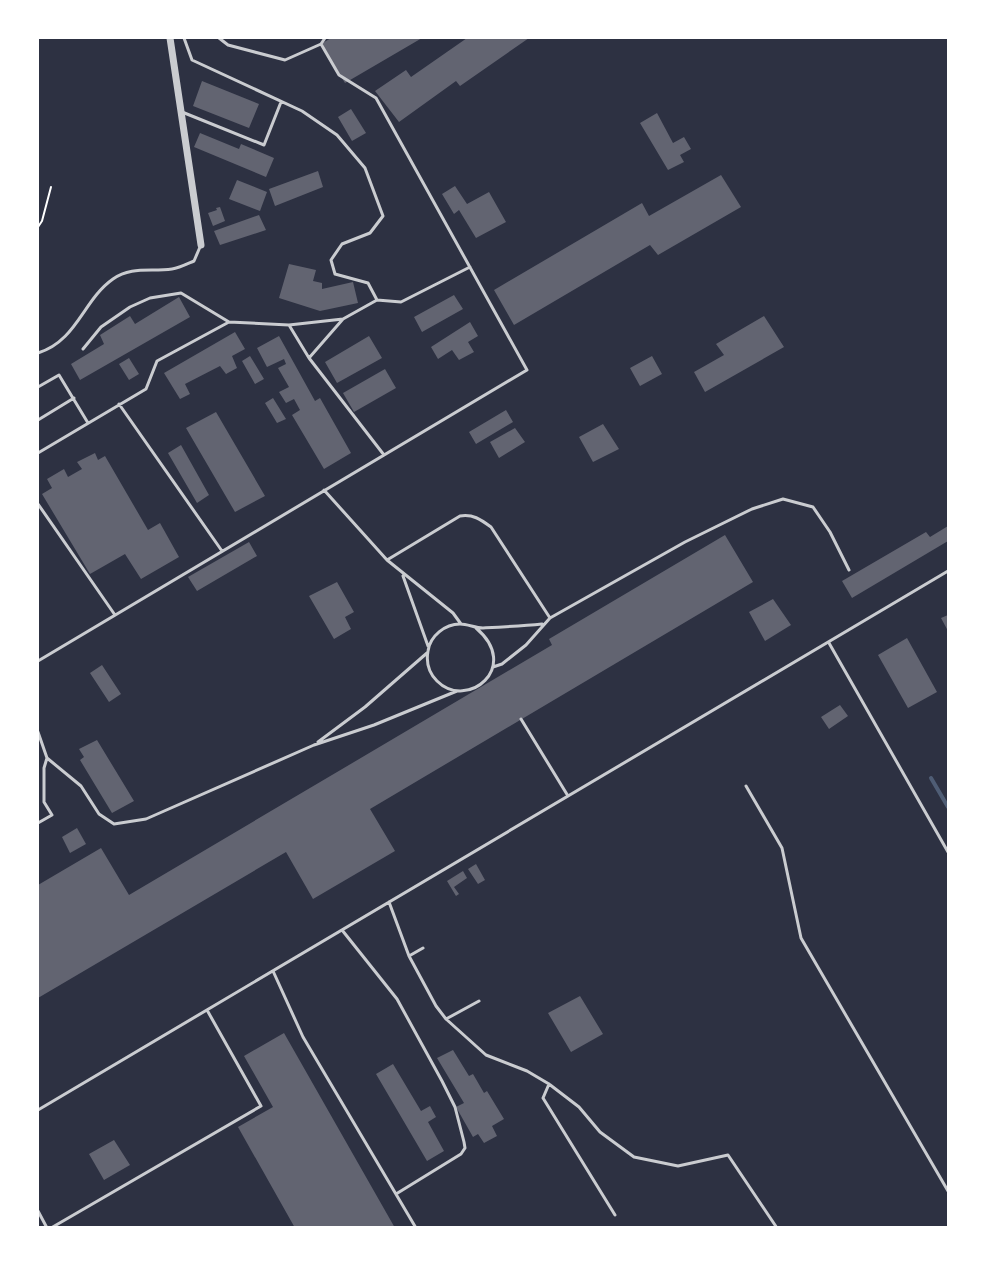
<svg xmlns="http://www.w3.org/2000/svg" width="986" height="1265" viewBox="0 0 986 1265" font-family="Montserrat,sans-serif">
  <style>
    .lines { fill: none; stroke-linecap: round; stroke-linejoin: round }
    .stream { stroke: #4f5d75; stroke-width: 4 }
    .building { fill: #626471 }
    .path { stroke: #fff; stroke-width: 2 }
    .service { stroke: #caccd0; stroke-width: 3 }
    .tertiary { stroke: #caccd0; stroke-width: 7 }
  </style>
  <rect width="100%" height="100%" fill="#2d3142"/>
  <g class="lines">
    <path class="stream" d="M931 778 948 807"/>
  </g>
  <path class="building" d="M331 38H422L345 83 321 44Z
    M467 38H529L460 86 456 81 399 122 375 91 406 70 411 77Z
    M202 81 259 104 249 128 193 106Z
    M351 109 366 133 352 141 338 117Z
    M657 113 673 143 684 137 691 149 680 155 684 162 668 170 640 123Z
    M200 133 239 149 241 144 274 158 266 177 194 147Z
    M318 171 323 187 275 206 269 189Z
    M721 175 741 207 658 255 650 245 514 325 494 290 642 203 649 216Z
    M237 180 267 192 260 211 229 199Z
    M455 186 467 204 489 192 506 222 476 238 459 210 454 214 442 194Z
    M220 207 225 221 213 226 208 213 217 210 216 208Z
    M259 215 266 230 220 245 214 231Z
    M289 264 316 270 313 281 322 283V289L353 282 358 303 320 311 279 298Z
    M454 295 463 309 422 332 414 317Z
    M179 297 190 317 80 380 71 364 104 344 100 335 130 316 135 324Z
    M764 316 784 347 705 392 694 372 724 355 716 344Z
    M470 322 478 336 468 342 474 352 459 360 452 350 438 359 431 347Z
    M235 332 245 349 232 356 237 368 226 374 220 366 185 384 190 394 180 399 164 373Z
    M279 336 315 401 320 398 351 453 324 469 292 415 300 410 294 399 286 403 279 392 289 387 278 368 286 364 284 359 267 367 257 348Z
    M369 336 382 358 337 383 325 362Z
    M250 356 264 379 255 384 242 361Z
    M652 356 662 374 640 386 630 368Z
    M129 358 139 374 129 380 119 364Z
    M385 369 396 388 354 412 343 393Z
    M273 398 286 419 277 423 265 403Z
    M506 410 513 422 476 444 469 432Z
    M216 412 265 496 235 512 186 428Z
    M603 424 619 449 593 462 579 437Z
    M515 428 525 442 499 458 490 442Z
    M181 445 209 495 197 503 168 453Z
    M95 453 98 460 105 456 148 530 160 523 179 557 141 579 125 554 90 574 42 494 52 488 47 479 64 469 68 477 82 469 77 462Z
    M948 526V541L852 598 842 581 926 532 930 537Z
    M725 535 753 582 370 809 395 851 313 899 286 852 38 998V885L101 848 129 895 552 645 549 639Z
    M249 542 257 556 197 591 188 577Z
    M337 582 354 612 345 617 351 629 334 639 309 596Z
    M773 599 791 625 765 641 749 612Z
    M948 615V631L941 618Z
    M907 638 937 692 908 708 878 655Z
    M102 665 121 694 109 702 90 673Z
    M840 705 848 716 829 729 821 717Z
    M97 740 134 801 112 813 80 760 84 757 79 749Z
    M77 828 86 844 70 853 62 837Z
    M476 864 485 880 478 884 468 869Z
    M463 871 467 878 454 887 459 894 456 896 447 881Z
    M580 996 603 1034 571 1052 548 1013Z
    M284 1033 395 1228H295L238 1127 273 1107 244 1056Z
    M453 1050 469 1076 473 1074 484 1093 487 1091 504 1119 492 1126 497 1136 484 1143 478 1134 473 1137 456 1107 464 1103 437 1058Z
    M393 1064 421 1111 430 1106 436 1117 428 1122 444 1151 427 1161 376 1074Z
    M114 1140 130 1165 104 1180 89 1154Z"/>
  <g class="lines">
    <path class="path" d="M38 227 42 221 51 187"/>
    <path class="service" d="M184 38 192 60 302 111 337 135 365 168 383 216 370 233 342 244 331 260 335 274 368 283 377 300
      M219 38 228 45 285 60 321 44
      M182 112 264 145 281 102
      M289 325 343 319 377 300 401 302 470 267
      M83 349 101 327 130 307 150 298 181 293 229 322
      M38 353C77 341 83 300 113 279 131 266 151 272 172 269 179 268 187 264 194 261L200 247
      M309 358 343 319
      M38 387 59 375 88 423
      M119 404 222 551
      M38 420 74 398
      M38 453 146 389 157 361 229 322 289 325 309 358 384 455
      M324 490 387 560 453 613 461 624
      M38 504 115 615
      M387 560 460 516C473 514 480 519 491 527L550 618
      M403 576 428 646
      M476 628C522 667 467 711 437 681 429 673 426 662 428 651 430 636 445 624 460 624 468 624 475 628 483 628 502 627 522 626 542 624
      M829 643 948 852
      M38 661 527 370 376 98 339 75 321 44 325 38
      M493 667 502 664 526 645 550 618 685 542 752 509 783 499 813 507 830 532 849 570
      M521 719 568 796
      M38 732 47 758 44 768V802L52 815 38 823
      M318 742 365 707 427 653
      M47 758 81 786 99 814 114 824 146 819 314 745 374 725 457 691
      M746 786 782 848 801 938 948 1191
      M389 902 409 956 436 1006 446 1019 486 1055 527 1071 549 1084 579 1107 600 1132 634 1157 678 1166 728 1155 777 1228
      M342 930 397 999 442 1081 455 1107 464 1142 465 1148 461 1154 396 1194
      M409 956 423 948
      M273 971 303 1037 416 1228
      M446 1019 479 1001
      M549 1084 543 1098 615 1215
      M38 1110 948 571
      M38 1211 47 1228
      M51 1228 261 1106 207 1010"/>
    <path class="tertiary" d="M170 38 201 245"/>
  </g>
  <rect width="986" height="1265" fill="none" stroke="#ffffff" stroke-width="78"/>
</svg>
